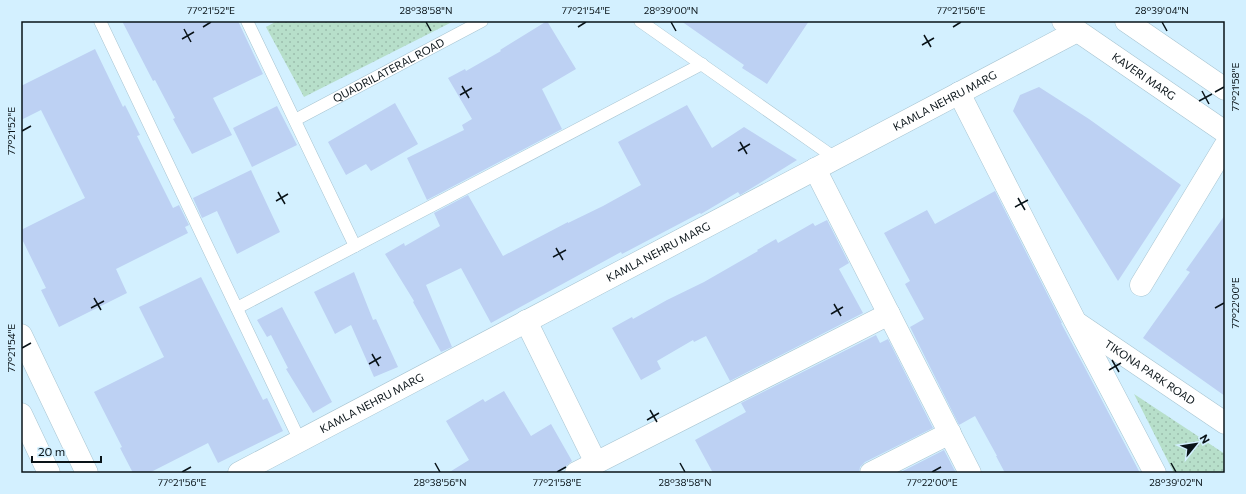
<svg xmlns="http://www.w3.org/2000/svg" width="1246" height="494" viewBox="0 0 1246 494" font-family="Commissioner,sans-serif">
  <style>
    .park { fill: url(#park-dots) }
    .building { fill: #bdd1f3 }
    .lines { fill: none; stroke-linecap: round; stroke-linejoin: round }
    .service-casing { stroke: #a8c5d2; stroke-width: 13 }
    .minor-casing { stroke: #a8c5d2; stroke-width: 23 }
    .tertiary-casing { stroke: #a8c5d2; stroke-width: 23 }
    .service { stroke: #fff; stroke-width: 12 }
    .minor { stroke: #fff; stroke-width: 22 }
    .tertiary { stroke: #fff; stroke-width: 22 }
    .ticks { fill: none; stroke: #091318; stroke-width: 1.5 }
    .labels { text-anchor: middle; stroke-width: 4; stroke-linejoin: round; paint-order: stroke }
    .street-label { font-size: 11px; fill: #091318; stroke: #d3f0ff }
    .neatline { fill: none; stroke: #091318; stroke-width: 1.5 }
    .ticks-label { font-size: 10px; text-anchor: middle; fill: #091318 }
  </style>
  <defs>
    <pattern id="park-dots" width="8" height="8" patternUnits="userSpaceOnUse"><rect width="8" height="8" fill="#b7dfca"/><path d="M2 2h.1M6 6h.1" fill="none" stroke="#9cbead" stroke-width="1.8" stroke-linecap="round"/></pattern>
  </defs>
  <rect width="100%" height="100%" fill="#d3f0ff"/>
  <path class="park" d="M277 21H454L304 97 266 27Z
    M1134 394 1225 454V473H1174Z"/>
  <path class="building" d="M122 21H238L263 74 213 98 232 135 192 154 173 119 175 118 155 80 153 81Z
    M547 21 576 69 542 89 562 129 427 200 407 158 464 130 462 125 472 119 448 78 465 69 466 71 501 51 500 50Z
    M681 21H809L767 84 742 68 744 65Z
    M95 49 123 107 125 105 140 135 137 136 173 208 179 205 189 225 185 227 188 233 116 269 127 293 59 327 41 290 46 288 21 237V230L85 198 41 110 21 120V86Z
    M1039 87 1089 119 1181 185 1118 281 1013 111 1020 95Z
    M395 103 418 144 371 171 366 164 346 175 328 142Z
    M687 105 712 148 744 127 797 160 742 194 740 195 738 192 701 214 700 213 622 254 621 252 491 323 461 268 426 285 452 347 441 352 413 302 414 301 385 254 404 243 405 246 440 226 434 213 468 195 503 256 568 222V223L603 206 641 185 618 142Z
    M277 106 297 145 252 167 233 128Z
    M251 170 280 232 237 254 217 211 202 218 193 198Z
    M995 191 1062 323H1061L1084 366 1140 473H1005L996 456H997L975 416 959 425 910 327 924 319 905 284 910 281 884 233 927 210 935 224Z
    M1225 215V396L1143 338 1190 272 1186 270Z
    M827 220 849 263 839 269 863 313 730 381 706 336 694 342 693 340 657 361 661 369 641 380 612 328 632 317 633 319 667 300 704 282 758 251 757 250 776 239 778 243 813 223 815 226Z
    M354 272 373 320 376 319 398 367 374 377 351 325 335 334 314 292Z
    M201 277 263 400 267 398 283 431 218 463 208 443 149 473H133L120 448 122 447 94 392 164 357 139 307Z
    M282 307 332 402 313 413 286 369 288 368 271 335 267 337 257 320Z
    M876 335 880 343 888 339 933 428 865 462 860 467 859 473H713L695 440 746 412 741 403Z
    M504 391 531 436 551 424 572 461 566 466 564 469 558 473H448L469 460 446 421 483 399 485 402Z
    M944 450 956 473H899Z"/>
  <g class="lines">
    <defs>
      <g id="service">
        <path d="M100 21 300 441"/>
        <path d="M247 21 355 246"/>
        <path d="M640 21 835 158"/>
        <path id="s1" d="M295 120 482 21"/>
        <path d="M237 308 702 64"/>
      </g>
      <g id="minor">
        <path d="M959 93 1075 321 1155 473"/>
        <path d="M815 169 970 473"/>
        <path d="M1141 285 1225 146"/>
        <path d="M526 321 596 463"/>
        <path id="s2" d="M1077 323 1225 423"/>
        <path d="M21 335 87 473"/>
        <path d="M21 414 49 473"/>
        <path id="s3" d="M239 473 1077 31"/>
        <path d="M576 473 889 314"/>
        <path d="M871 473 950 433"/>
      </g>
      <g id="tertiary">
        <path id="s4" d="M1063 21 1225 132"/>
        <path d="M1126 21 1225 89"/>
      </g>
    </defs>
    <use href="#service" class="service-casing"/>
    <use href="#minor" class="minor-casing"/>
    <use href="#tertiary" class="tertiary-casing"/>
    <use href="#service" class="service"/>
    <use href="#minor" class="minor"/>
    <use href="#tertiary" class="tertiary"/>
  </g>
  <path class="ticks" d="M426 22 431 31M671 22 676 31M1162 22 1167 31M203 27 211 22M578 27 586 22M953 27 961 22M184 29 191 42M924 35 931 47M182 39 194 32M922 45 934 38M462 86 469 98M1202 91 1209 104M1215 92 1224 87M460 95 472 88M1199 101 1212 94M22 131 31 126M740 142 747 154M738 151 750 144M278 192 285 204M1018 198 1025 210M276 201 288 194M1015 207 1028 200M556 248 563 260M553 257 566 250M94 298 101 310M834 304 841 316M91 308 104 301M1215 308 1224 303M831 314 843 307M22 348 31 343M372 354 379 366M1112 360 1119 372M369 364 381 357M1109 370 1121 363M650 410 657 422M647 420 659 413M435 463 440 472M680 463 685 472M1171 463 1176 472M182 472 191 467M557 472 566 467M932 472 941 467"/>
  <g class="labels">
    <g class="street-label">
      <text dy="4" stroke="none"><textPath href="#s1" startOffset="106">QUADRILATERAL ROAD</textPath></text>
      <text dy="4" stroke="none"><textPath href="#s4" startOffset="98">KAVERI MARG</textPath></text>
      <text dy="4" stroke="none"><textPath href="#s3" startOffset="798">KAMLA NEHRU MARG</textPath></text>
      <text dy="4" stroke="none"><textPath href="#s3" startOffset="474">KAMLA NEHRU MARG</textPath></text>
      <text dy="4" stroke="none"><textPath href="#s2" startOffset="88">TIKONA PARK ROAD</textPath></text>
      <text dy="4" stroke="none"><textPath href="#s3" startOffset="150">KAMLA NEHRU MARG</textPath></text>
    </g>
  </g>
  <rect width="1246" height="494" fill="none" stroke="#d3f0ff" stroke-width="44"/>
  <g transform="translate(1196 444) rotate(60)" stroke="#d3f0ff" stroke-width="3" paint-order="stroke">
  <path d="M0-3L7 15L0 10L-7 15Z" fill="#091318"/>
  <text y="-6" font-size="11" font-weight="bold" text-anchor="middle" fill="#091318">N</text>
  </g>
  <path d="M32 456v6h69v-6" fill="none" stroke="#091318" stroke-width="2"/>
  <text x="38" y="456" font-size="12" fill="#091318" stroke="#d3f0ff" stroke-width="3" paint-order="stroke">20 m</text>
  <rect x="22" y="22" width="1202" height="450" class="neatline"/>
  <g class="ticks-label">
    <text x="211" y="14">77°21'52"E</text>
    <text x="426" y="14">28°38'58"N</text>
    <text x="586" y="14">77°21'54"E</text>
    <text x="671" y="14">28°39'00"N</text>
    <text x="961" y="14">77°21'56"E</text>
    <text x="1162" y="14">28°39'04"N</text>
    <text transform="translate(1235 87) rotate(-90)" y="4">77°21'58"E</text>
    <text transform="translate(11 131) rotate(-90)" y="4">77°21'52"E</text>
    <text transform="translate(1235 303) rotate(-90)" y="4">77°22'00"E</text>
    <text transform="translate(11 348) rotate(-90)" y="4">77°21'54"E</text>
    <text x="182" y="486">77°21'56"E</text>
    <text x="440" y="486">28°38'56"N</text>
    <text x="557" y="486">77°21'58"E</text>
    <text x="685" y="486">28°38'58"N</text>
    <text x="932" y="486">77°22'00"E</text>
    <text x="1176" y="486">28°39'02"N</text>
  </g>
</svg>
